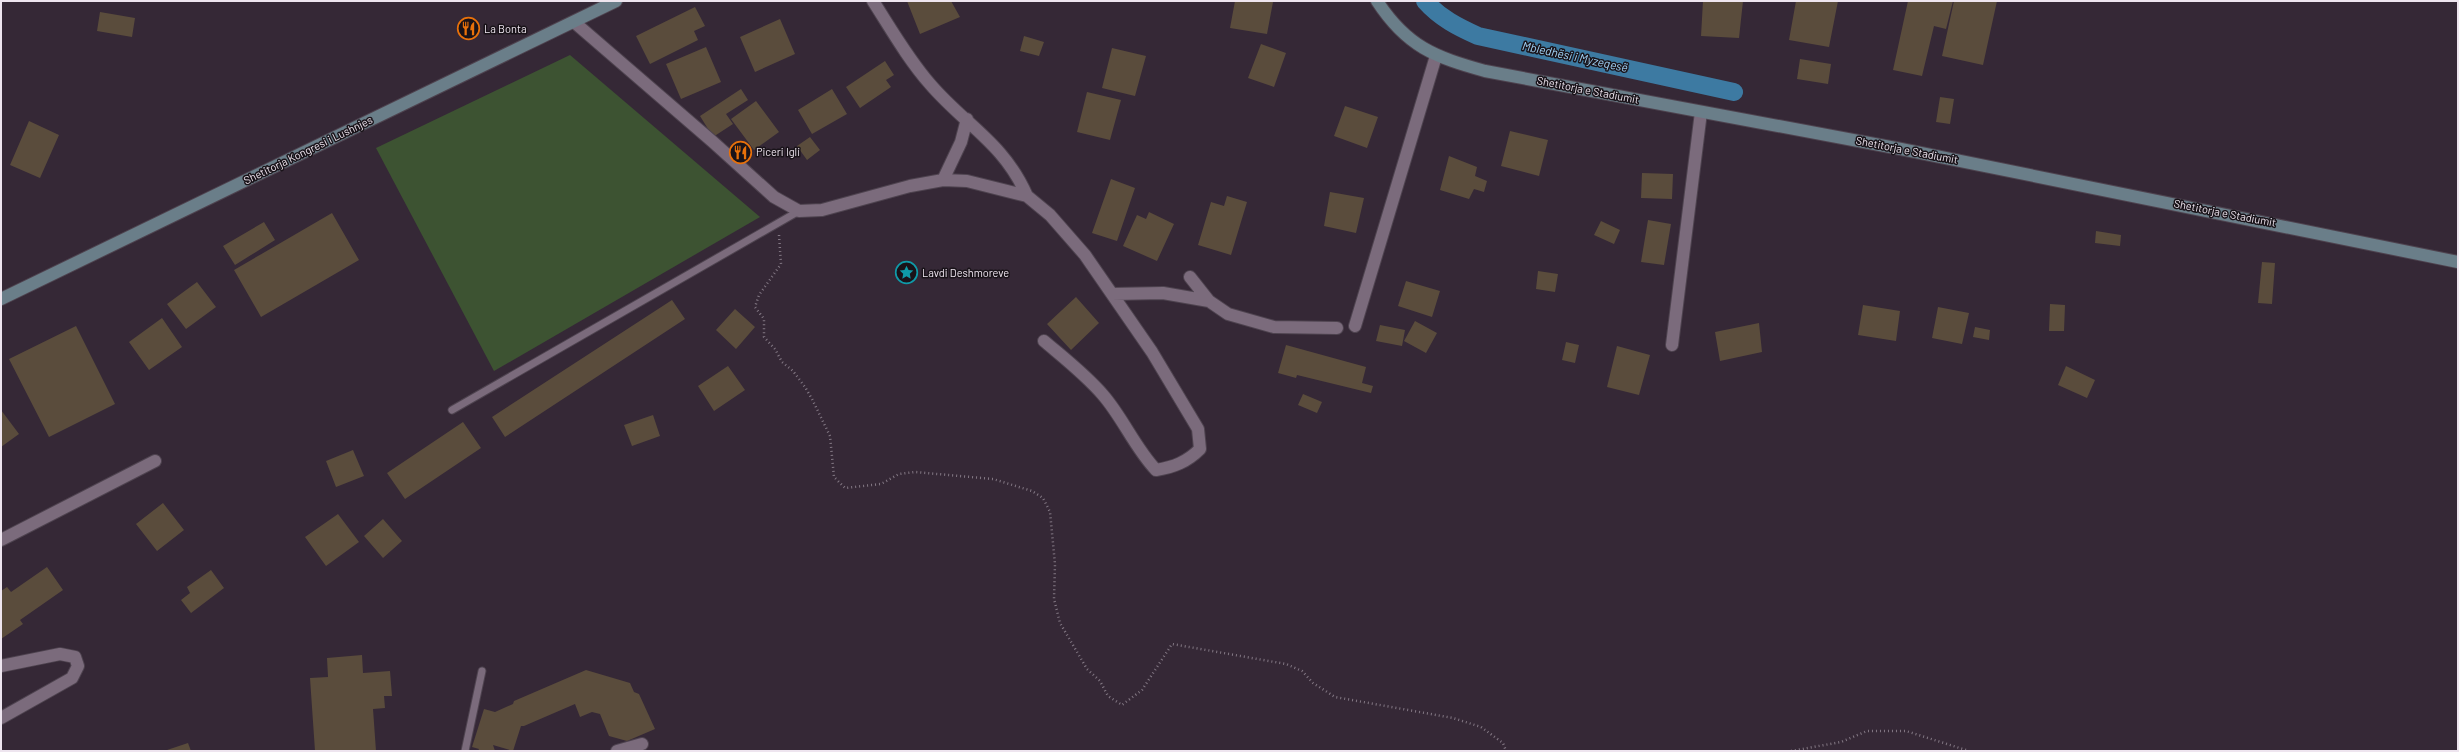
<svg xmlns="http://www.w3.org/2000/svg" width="2459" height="752" viewBox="0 0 2459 752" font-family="Barlow,sans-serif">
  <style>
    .green { fill: #3d5332 }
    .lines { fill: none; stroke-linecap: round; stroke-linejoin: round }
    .canal { stroke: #3d7aa2; stroke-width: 18 }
    .building { fill: #5a4c3c }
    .lane-casing { stroke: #4e434f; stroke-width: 9 }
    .street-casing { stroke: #4e434f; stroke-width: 14 }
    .secondary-casing { stroke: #4e434f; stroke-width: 14 }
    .path { stroke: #837884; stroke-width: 2.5; stroke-dasharray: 1 3; stroke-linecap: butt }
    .lane { stroke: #7b6b7c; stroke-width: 7 }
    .street { stroke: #7b6b7c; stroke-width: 12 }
    .secondary { stroke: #6a7e89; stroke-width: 12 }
    .labels { text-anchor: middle; stroke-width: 3; stroke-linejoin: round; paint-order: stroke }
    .poi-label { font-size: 11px; fill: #eee5ef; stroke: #191319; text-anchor: start }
    .street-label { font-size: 11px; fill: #eee5ef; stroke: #191319 }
    .water-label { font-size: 12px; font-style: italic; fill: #9fd0f3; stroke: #191319 }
  </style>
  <rect width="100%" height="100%" fill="#352836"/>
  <path class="green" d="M570 55 760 217 494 371 376 148Z"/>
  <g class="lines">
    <path class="canal" d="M1425 1C1440 18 1458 27 1478 36L1734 92"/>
  </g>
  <path class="building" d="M907 1H951L960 17 920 34Z
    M1235 1 1273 2 1267 34 1230 28Z
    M1703 1H1743L1739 38 1701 36Z
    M1796 1H1838L1829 47 1789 40Z
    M1908 1H1953L1946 29 1934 26 1922 76 1893 70Z
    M1954 1H1997L1983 65 1942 56Z
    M695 7 705 26 694 31 698 40 650 64 636 36Z
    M100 12 135 18 132 37 97 31Z
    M780 19 795 54 755 72 740 37Z
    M1024 36 1044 42 1039 56 1020 51Z
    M1261 44 1286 53 1274 87 1248 78Z
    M706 47 721 82 681 99 666 64Z
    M1112 48 1146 56 1135 96 1102 88Z
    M1800 59 1831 64 1828 84 1797 79Z
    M885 61 894 75 886 80 891 87 860 108 846 87Z
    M741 89 748 100 726 114 733 124 713 137 700 116Z
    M832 89 847 114 812 134 798 110Z
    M1087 92 1121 100 1110 140 1077 132Z
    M1940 97 1954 99 1950 124 1936 122Z
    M756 101 779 132 754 150 731 119Z
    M1345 106 1378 117 1367 148 1334 136Z
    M29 121 59 135 40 178 10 165Z
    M1510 131 1548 140 1539 176 1501 166Z
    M810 137 820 150 807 160 797 146Z
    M1449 156 1477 167 1475 176 1487 181 1484 192 1474 189 1469 199 1440 190Z
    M1642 173 1673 174 1672 199 1641 198Z
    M1111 179 1135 188 1117 241 1092 233Z
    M1330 192 1364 198 1356 233 1324 226Z
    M1227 196 1247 202 1231 255 1198 245 1211 202 1224 206Z
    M1149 212 1174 224 1157 261 1123 246 1137 215 1146 219Z
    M332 213 359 260 261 317 234 270Z
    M1648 220 1671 224 1664 265 1641 262Z
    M1601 221 1620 230 1614 244 1594 235Z
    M264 222 275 240 235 265 223 246Z
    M2096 231 2121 235 2120 246 2095 243Z
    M2262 262 2275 263 2272 304 2258 303Z
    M1538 271 1558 274 1555 292 1536 289Z
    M1406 281 1440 291 1432 317 1398 306Z
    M197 282 216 307 186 329 167 304Z
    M1076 297 1099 323 1071 350 1047 324Z
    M672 300 685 319 505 437 492 417Z
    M2050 304 2065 305 2064 331H2049Z
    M1863 305 1900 311 1896 341 1858 335Z
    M1938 307 1969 313 1962 344 1932 338Z
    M735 309 755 327 736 349 716 330Z
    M162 318 182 347 149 370 129 342Z
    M1415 321 1437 333 1426 353 1404 341Z
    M1759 323 1762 352 1720 361 1715 332Z
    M1380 325 1405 330 1402 346 1376 341Z
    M76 326 115 404 49 437 9 359Z
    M1975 327 1990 330 1989 340 1973 337Z
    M1566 342 1579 345 1575 363 1562 360Z
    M1286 345 1366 367 1362 383 1373 386 1371 393 1297 375 1296 378 1278 373Z
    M1617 346 1650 355 1639 395 1607 387Z
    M728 366 745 390 714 411 698 386Z
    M2066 366 2095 380 2087 398 2058 385Z
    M1303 394 1322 402 1317 413 1298 405Z
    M1 410 19 434 1 447Z
    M653 415 660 436 632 446 624 425Z
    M463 422 481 448 405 499 387 473Z
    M353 450 364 476 336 487 326 461Z
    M163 503 184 530 157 551 136 524Z
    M338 514 359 542 326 566 305 537Z
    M383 519 402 541 383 558 364 536Z
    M47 567 63 590 20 620 23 624 1 639V591L7 587 11 592Z
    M211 570 224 588 191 613 181 600 190 593 187 587Z
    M362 655 363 673 390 671 392 696H384L385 708 373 709 376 751H315L310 678 328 677 327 658Z
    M586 670 630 683 634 692 639 694 655 729 627 741 609 736 600 714 592 712 580 717 575 704 524 726H521L513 751 493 745 495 751H478L479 749 472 747 484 709 495 712 513 704 514 701Z
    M188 743 191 751H164Z"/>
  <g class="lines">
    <defs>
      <path id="lane" d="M452 410 799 211
        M465 751 482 671"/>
      <path id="street" d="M873 1C891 29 908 59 930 84 965 125 1004 143 1027 196
        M574 22 713 142 774 197 799 211 822 210 910 186 943 180 967 181 1027 196 1050 215 1085 255 1152 352 1198 429 1200 449C1187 462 1174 467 1156 470 1135 448 1123 418 1103 395 1086 375 1064 358 1044 341
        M943 180 961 142 967 119
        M1190 277 1209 301
        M1112 294 1163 293 1209 301 1228 314 1274 327 1337 328
        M1355 326 1436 56
        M1672 345 1701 112
        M1 540 155 461
        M1 666 60 654 75 657 78 666 72 678 1 718
        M617 751 642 744"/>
      <path id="secondary" d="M1377 1C1407 47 1435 57 1485 71L1901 149 2458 262
        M1 299 616 1"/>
    </defs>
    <use href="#lane" class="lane-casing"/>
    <use href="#street" class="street-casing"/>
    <use href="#secondary" class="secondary-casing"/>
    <path class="path" d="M779 235 781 264 759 295 755 307 764 319V337L775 349 782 362 793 371 805 387 812 399 830 436 834 477 845 488 881 484 899 474 915 472 993 479 1032 491 1043 498 1050 512 1055 564 1054 599 1060 623 1087 669 1100 681 1108 696 1122 705 1142 690 1172 644 1286 664 1302 671 1313 683 1335 697 1453 718 1481 727 1503 743 1506 751
      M1791 751 1841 742 1867 731H1906L1969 751"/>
    <use href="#lane" class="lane"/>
    <use href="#street" class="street"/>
    <use href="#secondary" class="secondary"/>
  </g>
  <defs>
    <symbol id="restaurant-ring" viewBox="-11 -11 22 22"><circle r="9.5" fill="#191319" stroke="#e8710a" stroke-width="1.5"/><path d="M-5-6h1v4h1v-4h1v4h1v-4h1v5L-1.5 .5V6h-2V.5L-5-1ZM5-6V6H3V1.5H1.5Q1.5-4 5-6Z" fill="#e8710a"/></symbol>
    <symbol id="sight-ring" viewBox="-11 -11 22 22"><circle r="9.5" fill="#191319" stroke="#0f9aa8" stroke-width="1.5"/><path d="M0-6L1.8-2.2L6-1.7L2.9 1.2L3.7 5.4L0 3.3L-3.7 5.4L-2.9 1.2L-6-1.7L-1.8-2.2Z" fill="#0f9aa8"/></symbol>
  </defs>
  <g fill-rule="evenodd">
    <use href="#restaurant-ring" x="456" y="16" width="25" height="25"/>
    <use href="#restaurant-ring" x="728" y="140" width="25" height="25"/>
    <use href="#sight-ring" x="894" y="260" width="25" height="25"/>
  </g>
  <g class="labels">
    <g class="poi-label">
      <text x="484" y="33">La Bonta</text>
      <text x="756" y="156">Piceri Igli</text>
      <text x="922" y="277">Lavdi Deshmoreve</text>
    </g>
    <g class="street-label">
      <text transform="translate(1588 90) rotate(11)" y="4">Shetitorja e Stadiumit</text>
      <text transform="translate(308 150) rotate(-26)" y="4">Shetitorja Kongresi i Lushnjes</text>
      <text transform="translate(1907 150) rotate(11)" y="4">Shetitorja e Stadiumit</text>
      <text transform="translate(2225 213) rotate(11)" y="4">Shetitorja e Stadiumit</text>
    </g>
    <g class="water-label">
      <text transform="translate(1575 57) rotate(12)" y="4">Mbledhësi i Myzeqesë</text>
    </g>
  </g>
  <rect width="2459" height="752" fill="none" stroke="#eee5ef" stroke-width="4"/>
</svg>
